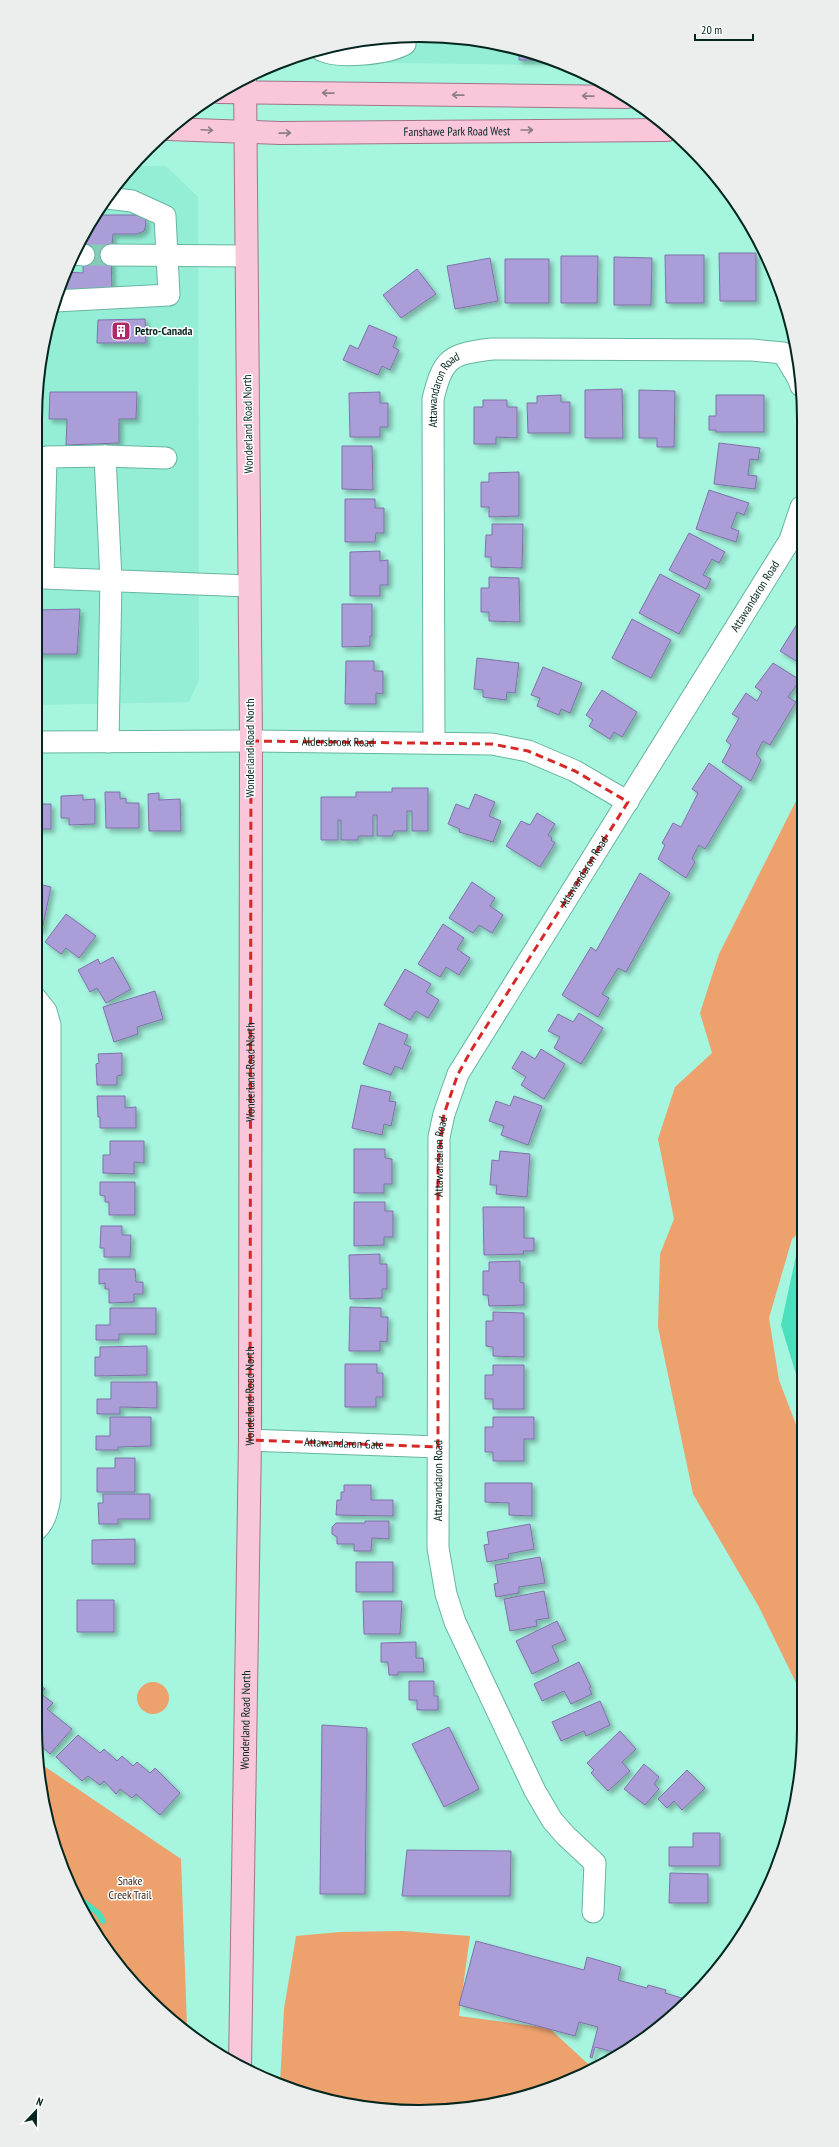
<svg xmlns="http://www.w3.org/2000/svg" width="839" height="2147" viewBox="0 0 839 2147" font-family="'PT Sans Narrow',sans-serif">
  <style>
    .built { fill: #93eed5 }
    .green { fill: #eda16d }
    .water { fill: #4adfbd }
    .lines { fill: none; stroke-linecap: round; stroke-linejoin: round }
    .stream { stroke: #4adfbd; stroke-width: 6 }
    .building { fill: #ab9ed8; stroke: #7f72a9; filter: url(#shadow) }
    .minor-tunnel { stroke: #85ccb8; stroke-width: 21; stroke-dasharray: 21 10; stroke-linecap: butt }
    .minor-casing { stroke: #67b5a1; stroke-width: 23 }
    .major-casing { stroke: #a17589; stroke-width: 24 }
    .minor { stroke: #fff; stroke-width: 21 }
    .major { stroke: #fac6da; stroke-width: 22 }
    .oneway { stroke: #8b7e85 }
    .marked { fill: none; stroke: #d62828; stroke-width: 3; stroke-dasharray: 8 5; stroke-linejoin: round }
    .labels { text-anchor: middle; stroke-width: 3; stroke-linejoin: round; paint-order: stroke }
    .street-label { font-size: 12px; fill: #03261e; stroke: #fff }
    .poi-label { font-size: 12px; font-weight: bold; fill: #03261e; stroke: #fff; text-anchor: start }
    .park-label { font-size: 12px; fill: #3d281a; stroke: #fff }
    .rim { fill: none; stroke: #03261e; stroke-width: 2 }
  </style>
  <defs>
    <filter id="shadow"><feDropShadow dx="3.5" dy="3.5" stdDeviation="2" flood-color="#0004"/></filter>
  </defs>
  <rect width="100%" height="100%" fill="#a6f5df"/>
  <path class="built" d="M445 36 519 48 557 65 317 62 308 52 370 38Z
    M133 166H166L198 197 199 680 189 702 35 705V420L48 320 75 249 115 185Z"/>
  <path class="green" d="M802 789 803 1229 792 1239 769 1318 779 1380 803 1443 804 1699 759 1607 693 1494 658 1327 660 1254 674 1219 658 1139 675 1087 712 1053 700 1013 719 954Z
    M137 1698a16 16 0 1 1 32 0a16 16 0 1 1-32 0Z
    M41 1764 181 1859 187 2027 130 1981 86 1920 55 1851Z
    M403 1931 470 1936 459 2016 549 2028 587 2063 597 2067 567 2083 495 2105 369 2109 296 2092 280 2084 284 2009 296 1936 340 1932Z"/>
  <path class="water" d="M803 1244V1397L781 1325 797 1251Z"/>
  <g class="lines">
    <path class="stream" d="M76 1896 98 1913 103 1921
      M126 1973 128 1978"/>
  </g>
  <path class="building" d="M368 39V45H341Z
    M519 48 546 60H519Z
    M96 215H137L145 218 146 224 144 231 137 234H113L111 255 112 291 65 292 66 272 83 273 84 235Z
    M719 253H756V301H720Z
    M665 255H704V303H666Z
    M561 256H598L597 303H561Z
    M614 257 652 258 651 305H614Z
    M490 258 498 301 455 309 447 266Z
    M505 259H549V303H505Z
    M417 269 436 294 401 318 383 295Z
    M145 319 146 343H97L98 320Z
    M369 325 397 337 393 347 399 350 390 370 382 366 378 375 343 360 350 345 358 349Z
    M622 389 623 438H585V390Z
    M639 390 675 391 674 447H657V438H639Z
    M50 392H137L136 419H119V443L66 445 67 419H49Z
    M380 392V403H388V427H380V437H350L349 393Z
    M561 395V402H570V433H528L527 403H537V396Z
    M716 395H764V432H716V430H709V416H716Z
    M483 400H507V407H517V438L496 437V444H474V407H483Z
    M719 443 760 448 758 460 750 459 748 475 757 476 755 489 714 484Z
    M342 446H372L373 490 342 489Z
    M519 472V516L489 517V507H481V482H489V473Z
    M709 490 749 503 744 515 737 512 731 528 739 531 736 542 696 529Z
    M345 499H375V508H384V533H376L375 542H345Z
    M492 524H523L522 568 491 567V557H485L486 535H492Z
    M689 533 725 552 719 563 712 559 703 575 711 579 706 589 669 570Z
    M380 551V561L388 560V585H380V596H350V552Z
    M660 574 700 595 679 634 639 613Z
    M489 577 519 578 520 622 489 621V612H481V588H489Z
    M342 604H372V636H370V646L342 647Z
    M80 609 77 654H35V610Z
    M632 619 671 640 651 678 612 658Z
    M799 621 801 623V664L780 651Z
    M477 658 519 663 515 693 507 692 506 700 483 697V690L474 689Z
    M346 661H374V671H383V694L376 693V704H345Z
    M773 663 800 680 788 697 796 702 770 745 763 741 756 754 761 760 751 781 722 762 731 745 726 741 739 718 732 714 746 693 757 701 762 692 755 687Z
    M543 667 582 683 570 713 561 709 559 715 537 706 540 698 531 695Z
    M602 690 637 712 622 737 614 732 610 739 589 726 593 720 586 715Z
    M709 763 742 787 705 849 699 845 692 858 695 862 686 878 658 859 665 845 662 843 673 823 681 827 698 793 692 789Z
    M392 788H428V831H412V811H407V831H394L392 836H377V815H373V836H358V840H341V820H338V840H321V797H356V792H392Z
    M105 792H120V799L126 798V803H139V828H106Z
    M159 793V800L180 799 181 831H149L148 794Z
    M475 794 495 802 489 816 501 821 493 842 459 832 460 829 448 824 456 804 469 809Z
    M83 795V800L95 799V824L69 825V818H61V796Z
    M35 800H39V804H51V829H35Z
    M537 813 555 824 548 835 552 838 551 840 555 843 540 867 506 846 521 821 530 825Z
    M640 873 670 893 626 972 618 968 602 994 609 998 598 1017 562 995 591 947 596 951Z
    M472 882 495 898 490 906 503 915 492 933 479 925 473 933 449 918Z
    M35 883 51 887 42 930 35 929Z
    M66 914 96 936 79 958 66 948 61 954 45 942Z
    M443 924 464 938 457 949 470 958 459 975 446 967 440 977 418 964Z
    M113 957 131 989 106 1003 97 988 90 992 78 970 98 959 100 964Z
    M405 969 431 984 426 992 439 1000 428 1018 416 1011 410 1020 384 1005Z
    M155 991 163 1019 137 1027 138 1034 114 1042 103 1007Z
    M579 1013 603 1028 581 1064 554 1048 560 1037 548 1031 558 1014 573 1022Z
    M379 1023 408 1035 404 1044 411 1047 402 1069 395 1066 391 1075 363 1064Z
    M541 1049 565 1064 544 1099 521 1085 526 1077 512 1068 522 1051 535 1059Z
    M122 1053V1075L117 1076V1085H97L96 1064 99 1063 98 1054Z
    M361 1085 391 1092 389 1101 396 1102 391 1126 384 1124 382 1135 352 1128Z
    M97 1096H125V1108L136 1107V1128H100V1117H98Z
    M514 1096 542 1106 528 1145 501 1135 504 1126 489 1121 496 1101 510 1106Z
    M110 1141H144V1163L134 1162V1174L103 1173V1155H110Z
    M354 1149H385V1158L392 1159V1184H384V1193H354Z
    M500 1151 530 1154 527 1197 496 1194 497 1185H490L492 1160 499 1161Z
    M100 1182H135V1215H109V1202H105V1196L100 1195Z
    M354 1202H385V1211H393V1237H384V1245L354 1246Z
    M483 1207H524V1238H534V1251H523L524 1254 484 1255Z
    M101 1226H122V1235H131L130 1257H104V1248H100Z
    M380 1254V1264H387V1289H382V1298L350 1299 349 1255Z
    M520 1261V1282L524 1283V1305L489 1306 488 1295H483V1271H489V1262Z
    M99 1269H135L136 1282H143V1294H134V1302L109 1303V1289H105V1283L99 1284Z
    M350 1307 381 1308V1317H388L387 1342 380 1341V1351H349Z
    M110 1308H156V1334H119V1340H96V1325H110Z
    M493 1312 524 1313V1357L493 1356V1347L486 1346V1321H493Z
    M147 1346V1375L95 1376V1357H100V1347Z
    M345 1364H377V1373H383V1397H376V1407H345Z
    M493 1365H524V1409H493V1399H485V1375H493Z
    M111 1382H157V1408L120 1407V1414H97V1399H111Z
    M110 1417H151V1446L118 1447V1450H96V1436H110Z
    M493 1417H534V1439H524V1461H493V1452H485V1427H493Z
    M115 1458H135V1492H97V1468H115Z
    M485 1483H532V1516L509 1515V1503L485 1502Z
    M344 1485H371V1500H393V1516L336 1515 337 1500H341V1492H344Z
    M103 1494H150V1519H118V1524H99L98 1503H103Z
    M365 1521H389V1539L372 1538 371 1551H354V1544H337V1537L332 1534V1527L336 1523H365Z
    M530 1524 534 1549 508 1554 509 1558 487 1562 484 1545 489 1544 487 1532Z
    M135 1539V1564H92V1540Z
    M540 1557 545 1583 519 1587V1593L496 1597 494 1584 498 1583 495 1565Z
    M356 1562H393V1592H356Z
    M544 1591 549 1618 536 1620 537 1626 510 1631 504 1599Z
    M77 1600H114V1632H77Z
    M363 1601H402L400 1634H364Z
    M557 1621 566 1640 552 1646 559 1661 532 1674 516 1641Z
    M416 1642V1658H423L424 1672H398V1675H389L388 1662H381V1643Z
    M579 1662 591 1687 589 1688 592 1694 571 1704 564 1691 542 1701 534 1684Z
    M35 1681 45 1689 40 1693 53 1703 47 1709 72 1729 50 1754 38 1743 35 1728Z
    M409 1681H434V1696H438V1710H417V1700H409Z
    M600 1701 610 1725 586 1736 584 1731 561 1741 552 1722Z
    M322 1725 367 1728 365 1894H320Z
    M449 1727 479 1789 444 1807 412 1744Z
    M620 1731 636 1749 622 1762 630 1771 608 1791 591 1773 594 1770 587 1763Z
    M78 1735 100 1753 104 1749 117 1761 122 1756 133 1766 137 1762 150 1773 155 1768 180 1793 160 1815 136 1794 132 1798 120 1789 116 1794 104 1781 100 1785 88 1776 82 1781 56 1757Z
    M644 1764 659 1777 654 1784 659 1789 645 1805 624 1789Z
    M687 1770 705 1788 682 1810 674 1801 667 1808 658 1799Z
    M693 1833H720V1866H669V1847H693Z
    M407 1850 511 1851 510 1896H402Z
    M670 1873 708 1874V1903H669Z
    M476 1941 584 1970 587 1957 621 1967 618 1980 647 1988 648 1985 666 1990 665 1993 685 1999 633 2047 621 2054 595 2047 592 2058 590 2057 598 2027 579 2022 575 2036 459 2005Z"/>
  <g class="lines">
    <path class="minor-tunnel" d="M84 255H111"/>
    <defs>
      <g id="minor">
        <path d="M321 50C339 59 388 54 405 44"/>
        <path d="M73 254 84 255"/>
        <path d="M111 255 246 256"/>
        <path d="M55 301 169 295 165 216 132 201 107 198"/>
        <path d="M105 456 111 580 108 742"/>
        <path d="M166 458 105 456 46 457 43 578 249 586"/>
        <path id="s1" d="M35 742 251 741 492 744 528 751 575 771 628 802"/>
        <path id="s2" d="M434 743 433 399C443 358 450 354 492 349L752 350 783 353 798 378 801 386"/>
        <path d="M35 997 46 1011 50 1025V1497C48 1509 45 1523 35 1531"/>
        <path id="s3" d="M250 1440 438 1447"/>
        <path id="s4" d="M593 1912 595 1863 565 1835 552 1820 535 1791 455 1622 446 1594 438 1548 439 1137 444 1114 458 1074 790 540 801 507"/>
      </g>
      <g id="major">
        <path d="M219 92 627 97"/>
        <path id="s5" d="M168 129 280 133 667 130"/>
        <path id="s6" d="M240 2066 250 1440 251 741 245 78"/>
      </g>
    </defs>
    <use href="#minor" class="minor-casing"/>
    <use href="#major" class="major-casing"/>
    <use href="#minor" class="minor"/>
    <use href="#major" class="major"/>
  </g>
  <defs><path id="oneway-shaft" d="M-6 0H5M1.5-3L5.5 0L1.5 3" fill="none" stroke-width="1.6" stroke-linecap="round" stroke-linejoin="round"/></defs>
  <g class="oneway">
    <use href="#oneway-shaft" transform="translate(328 93) rotate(-179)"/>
    <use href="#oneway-shaft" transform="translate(458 95) rotate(-179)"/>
    <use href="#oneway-shaft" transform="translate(588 96) rotate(-179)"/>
    <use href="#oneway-shaft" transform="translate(207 130) rotate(3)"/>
    <use href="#oneway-shaft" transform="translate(527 130)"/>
    <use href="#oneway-shaft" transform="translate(285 133) rotate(-1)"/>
  </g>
  <path class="marked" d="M251 741 492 744 528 751 575 771 628 802 472 1049 458 1074 444 1114 438 1164V1447L250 1440Z"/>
  <defs>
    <symbol id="building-square" viewBox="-11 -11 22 22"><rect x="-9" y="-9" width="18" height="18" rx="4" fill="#af286c" stroke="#fff"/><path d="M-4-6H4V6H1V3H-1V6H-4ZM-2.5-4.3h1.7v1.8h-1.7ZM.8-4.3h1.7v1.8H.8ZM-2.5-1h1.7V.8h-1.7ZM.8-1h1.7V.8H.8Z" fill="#fff"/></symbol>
  </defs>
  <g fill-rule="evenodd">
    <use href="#building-square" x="110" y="320" width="22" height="22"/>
  </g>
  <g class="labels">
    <g class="street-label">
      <text dy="4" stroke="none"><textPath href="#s5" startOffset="289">Fanshawe Park Road West</textPath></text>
      <text dy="4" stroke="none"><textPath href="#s2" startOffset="356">Attawandaron Road</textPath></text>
      <text transform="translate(248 424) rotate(-91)" y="4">Wonderland Road North</text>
      <text dy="4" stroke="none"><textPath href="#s4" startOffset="1446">Attawandaron Road</textPath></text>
      <text dy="4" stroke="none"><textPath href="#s1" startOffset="303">Aldersbrook Road</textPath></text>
      <text transform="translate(250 748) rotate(-90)" y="4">Wonderland Road North</text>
      <text dy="4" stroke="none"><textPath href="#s4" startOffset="1122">Attawandaron Road</textPath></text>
      <text dy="4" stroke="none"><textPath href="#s6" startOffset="994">Wonderland Road North</textPath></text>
      <text dy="4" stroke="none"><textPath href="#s4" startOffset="798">Attawandaron Road</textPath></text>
      <text dy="4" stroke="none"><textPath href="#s6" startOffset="670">Wonderland Road North</textPath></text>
      <text dy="4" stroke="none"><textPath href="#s3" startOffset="94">Attawandaron Gate</textPath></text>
      <text dy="4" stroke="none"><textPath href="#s4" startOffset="474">Attawandaron Road</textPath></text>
      <text dy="4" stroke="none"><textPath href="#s6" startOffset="346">Wonderland Road North</textPath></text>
    </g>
    <g class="poi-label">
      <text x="135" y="335">Petro-Canada</text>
    </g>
    <g class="park-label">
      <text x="130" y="1885">Snake<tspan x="130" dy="14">Creek Trail</tspan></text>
    </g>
  </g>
  <path d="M0 0H839V2147H0ZM419 42H420A377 377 0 0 1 797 419V1728A377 377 0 0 1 420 2105H419A377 377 0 0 1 42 1728V419A377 377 0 0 1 419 42Z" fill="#ebeeed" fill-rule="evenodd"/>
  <path class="rim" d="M419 42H420A377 377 0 0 1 797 419V1728A377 377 0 0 1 420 2105H419A377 377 0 0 1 42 1728V419A377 377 0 0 1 419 42Z"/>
  <g transform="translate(36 2111) rotate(22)" stroke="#ffffff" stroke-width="3" paint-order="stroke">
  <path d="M0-3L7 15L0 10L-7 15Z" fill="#03261e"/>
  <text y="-6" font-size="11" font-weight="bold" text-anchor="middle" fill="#03261e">N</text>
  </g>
  <path d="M695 34v6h58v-6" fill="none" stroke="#03261e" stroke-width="2"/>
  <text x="701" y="34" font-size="12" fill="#03261e" stroke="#ffffff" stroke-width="3" paint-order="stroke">20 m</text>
</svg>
